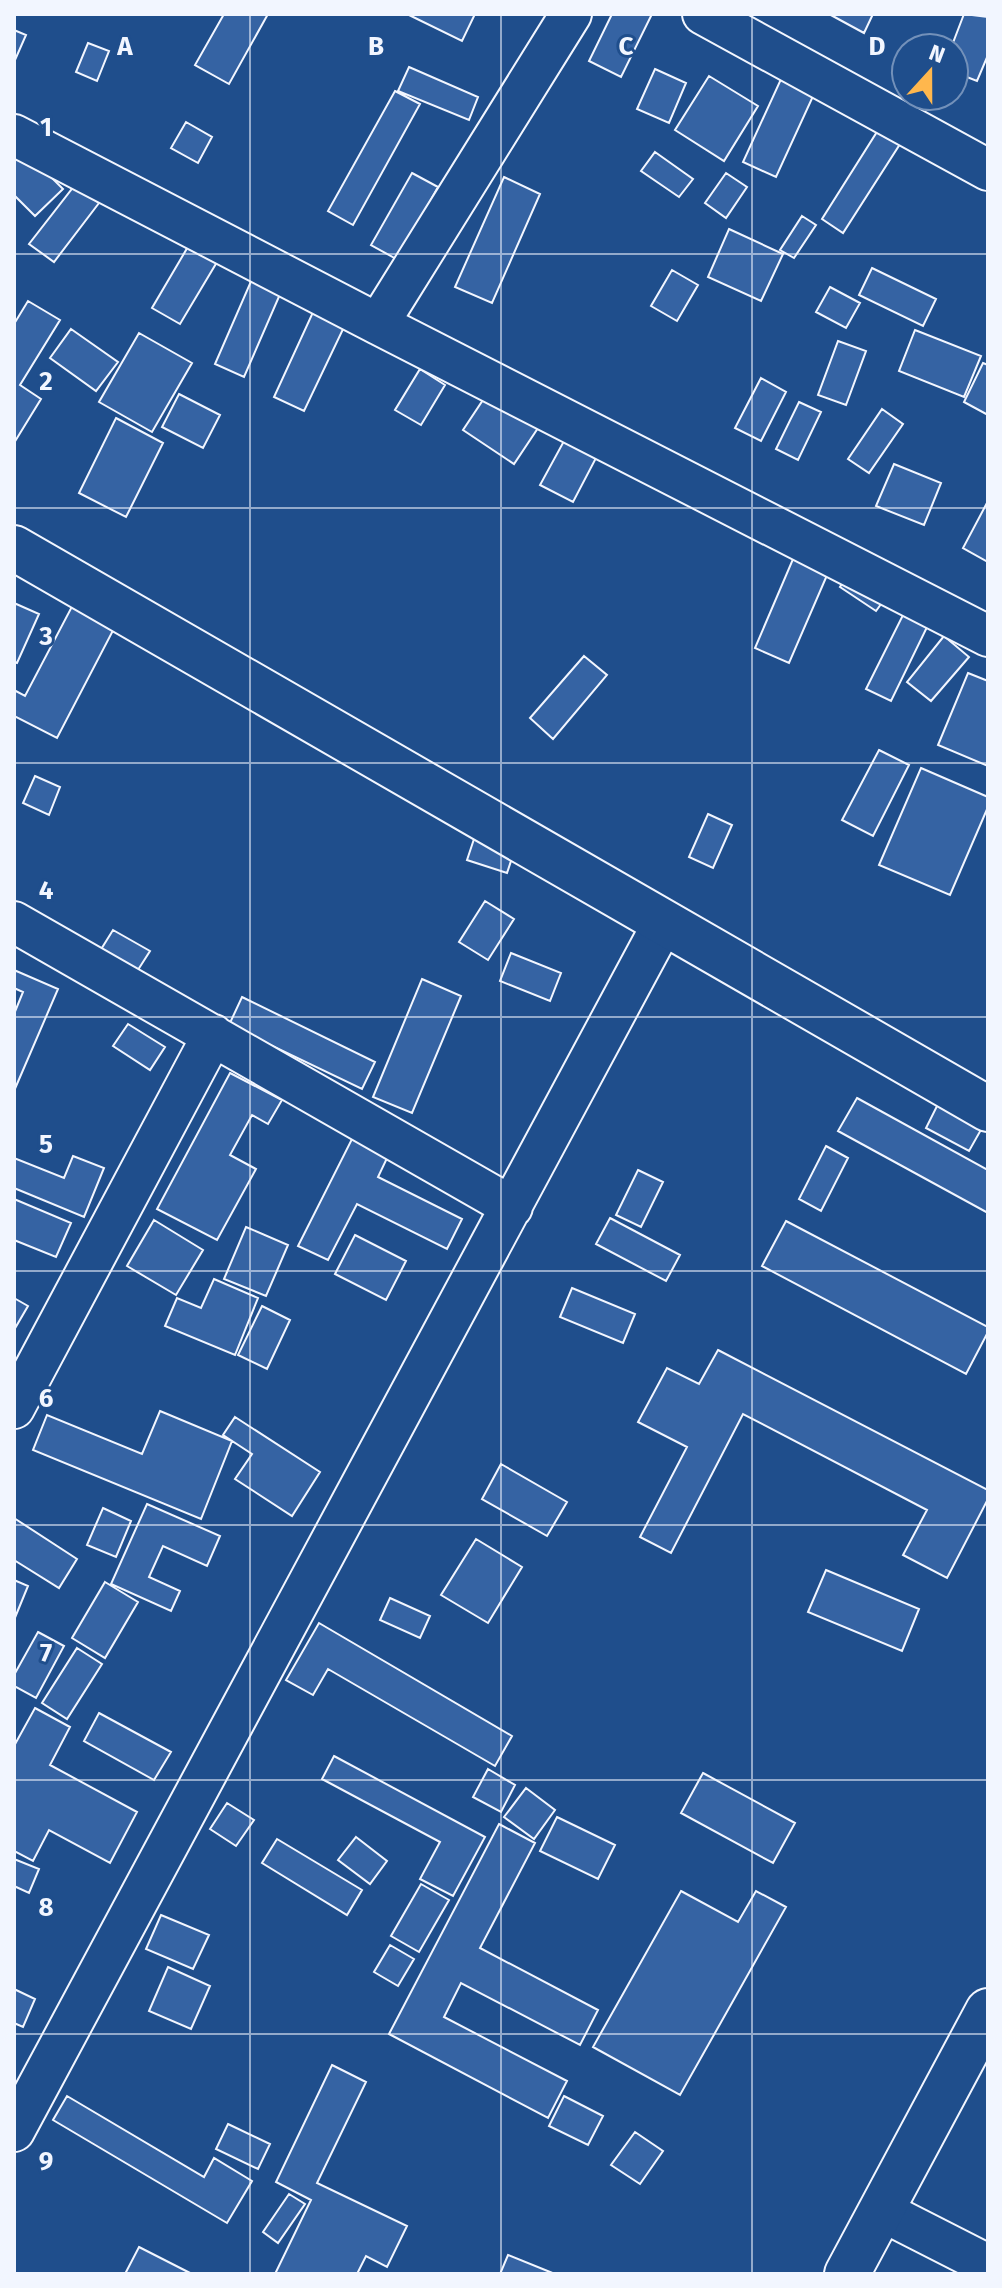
<svg xmlns="http://www.w3.org/2000/svg" width="1002" height="2288" viewBox="0 0 1002 2288" font-family="'Fira Sans',sans-serif">
  <style>
    .building { fill: #3563a3; stroke: #f2f6ff; stroke-width: 2 }
    .lines { fill: none; stroke-linecap: round; stroke-linejoin: round }
    .minor-casing { stroke: #f2f6ff; stroke-width: 44 }
    .tertiary-casing { stroke: #f2f6ff; stroke-width: 48 }
    .trunk-casing { stroke: #f2f6ff; stroke-width: 48 }
    .minor { stroke: #1f4e8c; stroke-width: 40 }
    .tertiary { stroke: #1f4e8c; stroke-width: 44 }
    .trunk { stroke: #1f4e8c; stroke-width: 44 }
    .grid { fill: none; stroke: #f2f6ff; stroke-width: 2; stroke-opacity: 0.55 }
    .grid-label { font-size: 26px; text-anchor: middle; font-weight: bold; fill: #f2f6ff; stroke: #1f4e8c; stroke-width: 6; stroke-linejoin: round; paint-order: stroke }
  </style>
  <rect width="100%" height="100%" fill="#1f4e8c"/>
  <path class="building" d="M224 14H268L229 84 195 65Z
    M407 14H475L462 41Z
    M612 14H652L621 77 589 61Z
    M829 14H873L864 33Z
    M964 14 988 17V55L977 81 954 72V48H951Z
    M14 30 26 35 15 60H14Z
    M88 43 109 51 97 81 76 72Z
    M787 66 820 81 776 177 743 162Z
    M409 67 478 97 469 120 398 91Z
    M655 69 686 83 669 123 637 109Z
    M709 76 758 106 724 161 675 130Z
    M395 91 420 104 353 225 328 211Z
    M887 116 909 130 843 233 822 219Z
    M186 122 212 137 198 163 171 148Z
    M24 150 63 189 35 216 14 195V160Z
    M655 152 693 179 679 197 641 171Z
    M412 173 438 187 398 260 371 245Z
    M726 173 747 187 726 218 705 203Z
    M504 177 540 194 492 303 455 287Z
    M75 185 99 203 54 262 29 244Z
    M802 216 816 225 794 258 780 250Z
    M729 229 783 254 761 301 708 277Z
    M189 245 217 262 180 324 152 308Z
    M872 268 936 299 923 326 859 295Z
    M672 270 698 285 677 321 651 306Z
    M252 279 281 292 244 377 215 364Z
    M830 287 860 303 846 328 816 312Z
    M28 301 60 320 20 385 41 399 14 443V324Z
    M314 310 345 325 304 411 274 397Z
    M71 329 118 362 96 391 50 358Z
    M915 330 981 356 964 397 899 371Z
    M139 333 192 363 152 432 99 402Z
    M838 341 866 351 846 405 818 395Z
    M983 363 988 365V415L964 402Z
    M420 369 445 385 421 425 395 410Z
    M761 378 786 392 761 441 735 428Z
    M179 394 220 415 203 448 162 427Z
    M487 394 538 428 514 464 463 430Z
    M799 402 821 412 798 460 776 449Z
    M882 409 903 424 869 473 848 459Z
    M116 418 163 443 126 517 79 493Z
    M564 441 596 458 573 502 540 485Z
    M894 464 941 483 924 525 876 506Z
    M988 501V562L963 548Z
    M796 552 831 566 789 663 755 648Z
    M847 576 884 600 876 611 840 587Z
    M77 597 119 619 57 738 14 716V690L25 696Z
    M14 603 39 614 17 663 14 662Z
    M906 609 930 621 891 701 866 689Z
    M944 636 969 657 931 701 907 682Z
    M584 656 607 675 553 739 530 718Z
    M968 673 988 681V766L938 745Z
    M879 750 909 765 873 836 842 820Z
    M921 768 988 797V807L950 895 879 865Z
    M35 776 60 787 49 815 23 803Z
    M708 814 732 825 713 868 689 857Z
    M481 818 521 831 507 873 467 860Z
    M485 901 514 919 488 960 459 942Z
    M113 930 150 951 136 973 100 951Z
    M511 953 561 973 550 1001 500 981Z
    M14 970 58 989 14 1091V1014L23 992 14 988Z
    M422 979 461 996 412 1113 373 1097Z
    M242 997 375 1062 362 1089 229 1025Z
    M128 1024 165 1047 150 1070 113 1046Z
    M230 1073 282 1100 268 1124 252 1115 230 1155 256 1169 217 1240 157 1209Z
    M857 1098 988 1170V1213L838 1131Z
    M938 1104 982 1128 969 1151 926 1128Z
    M354 1135 389 1154 378 1177 462 1219 447 1249 357 1204 328 1260 298 1246Z
    M826 1146 848 1158 821 1211 799 1199Z
    M73 1156 104 1168 84 1217 14 1188V1158L64 1178Z
    M638 1170 663 1182 641 1227 616 1215Z
    M14 1199 71 1223 56 1257 14 1240Z
    M610 1218 680 1255 666 1281 596 1244Z
    M154 1220 203 1250 176 1295 127 1266Z
    M786 1221 988 1327V1332L966 1374 762 1266Z
    M246 1227 288 1245 266 1296 224 1279Z
    M355 1235 406 1261 386 1300 335 1274Z
    M214 1279 258 1298 235 1355 165 1326 177 1298 201 1308Z
    M572 1288 635 1314 623 1343 560 1317Z
    M14 1298 28 1306 14 1330Z
    M262 1306 290 1320 267 1369 238 1355Z
    M718 1350 988 1490V1499L947 1578 903 1555 927 1510 743 1414 671 1553 640 1537 687 1447 638 1422 667 1368 699 1384Z
    M160 1411 232 1441 201 1519 33 1450 47 1415 142 1454Z
    M235 1417 320 1472 292 1516 235 1479 252 1454 223 1435Z
    M501 1464 567 1502 547 1536 482 1499Z
    M147 1504 220 1536 207 1566 163 1546 149 1577 180 1591 171 1611 111 1584Z
    M103 1508 131 1521 116 1557 87 1545Z
    M14 1518 77 1559 59 1588 14 1560Z
    M476 1539 522 1567 488 1623 441 1595Z
    M826 1570 919 1609 902 1651 808 1612Z
    M14 1580 28 1586 14 1620Z
    M105 1582 138 1602 105 1658 72 1638Z
    M390 1598 430 1616 420 1638 380 1620Z
    M319 1623 512 1736 495 1766 328 1669 313 1695 286 1680Z
    M38 1632 64 1646 36 1698 14 1686V1675Z
    M77 1648 102 1664 67 1719 42 1703Z
    M35 1708 70 1727 50 1765 137 1812 110 1863 49 1830 33 1861 14 1851V1746Z
    M99 1713 171 1752 154 1780 84 1741Z
    M334 1756 485 1837 453 1896 420 1879 440 1842 322 1779Z
    M488 1769 515 1785 501 1812 473 1797Z
    M703 1773 795 1823 773 1863 681 1813Z
    M526 1788 555 1810 534 1839 504 1817Z
    M227 1803 254 1820 236 1846 210 1829Z
    M557 1817 615 1845 598 1879 540 1851Z
    M499 1824 535 1843 480 1948 598 2010 580 2045 461 1983 444 2017 567 2081 548 2118 389 2034Z
    M356 1837 387 1861 370 1884 338 1860Z
    M277 1839 362 1890 347 1915 262 1863Z
    M14 1859 39 1869 29 1893 14 1886Z
    M421 1884 449 1900 419 1952 391 1936Z
    M681 1891 738 1922 756 1891 786 1907 680 2095 593 2047Z
    M161 1915 209 1935 193 1969 146 1949Z
    M390 1945 414 1959 398 1986 374 1972Z
    M168 1967 210 1986 191 2029 149 2011Z
    M14 1989 35 1999 23 2027 14 2023Z
    M332 2065 366 2082 317 2183 407 2226 387 2267 366 2256 357 2274H275L311 2200 276 2182Z
    M67 2096 204 2177 214 2158 252 2181 227 2223 53 2120Z
    M564 2096 603 2116 588 2145 549 2126Z
    M228 2124 270 2144 258 2169 216 2149Z
    M635 2132 663 2151 640 2184 611 2165Z
    M289 2194 305 2204 278 2243 263 2232Z
    M139 2247 192 2274H125Z
    M508 2255 555 2274H500Z"/>
  <g class="lines">
    <defs>
      <path id="minor" d="M703 14 988 170
        M14 135 378 324 988 636
        M378 324 571 14
        M14 922 512 1207
        M14 1408 213 1035
        M14 2131 664 922
        M882 2211 988 2265"/>
      <path id="tertiary" d="M14 548 988 1109"/>
      <path id="trunk" d="M847 2274 988 2011"/>
    </defs>
    <use href="#minor" class="minor-casing"/>
    <use href="#tertiary" class="tertiary-casing"/>
    <use href="#trunk" class="trunk-casing"/>
    <use href="#minor" class="minor"/>
    <use href="#tertiary" class="tertiary"/>
    <use href="#trunk" class="trunk"/>
  </g>
  <path class="grid" d="M250 14V2274M501 14V2274M752 14V2274M14 254H988M14 508H988M14 763H988M14 1017H988M14 1271H988M14 1525H988M14 1780H988M14 2034H988"/>
  <g class="grid-label">
    <text x="125" y="55">A</text>
    <text x="376" y="55">B</text>
    <text x="626" y="55">C</text>
    <text x="877" y="55">D</text>
    <text x="46" y="136">1</text>
    <text x="46" y="390">2</text>
    <text x="46" y="645">3</text>
    <text x="46" y="899">4</text>
    <text x="46" y="1153">5</text>
    <text x="46" y="1407">6</text>
    <text x="46" y="1662">7</text>
    <text x="46" y="1916">8</text>
    <text x="46" y="2170">9</text>
  </g>
  <rect width="1002" height="2288" fill="none" stroke="#f2f6ff" stroke-width="32"/>
  <g transform="translate(930 72) rotate(21)"><circle r="38" fill="#1f4e8c" stroke="#7391ba" stroke-width="2"/>
  <path d="M0-6L14 30L0 20L-14 30Z" fill="#ffb74d"/>
  <text y="-12" font-size="22" font-weight="bold" text-anchor="middle" fill="#f2f6ff">N</text>
  </g>
</svg>
